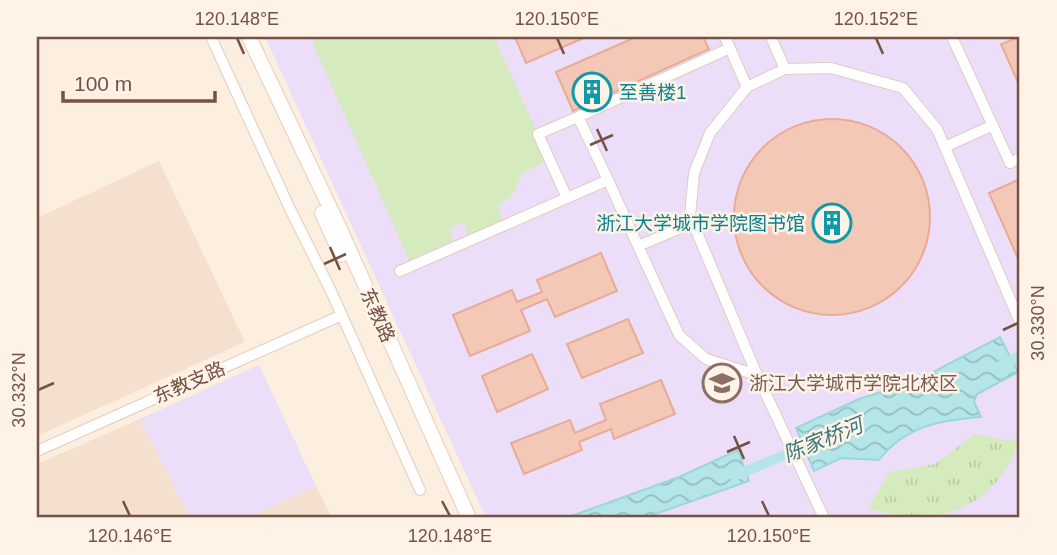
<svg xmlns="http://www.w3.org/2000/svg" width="1057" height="555" viewBox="0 0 1057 555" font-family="Helvetica,'Noto Sans SC',sans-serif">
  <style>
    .residential { fill: #f5dfce }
    .education { fill: #ecddf9 }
    .grass { fill: url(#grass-tufts) }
    .green { fill: #d5ebbe }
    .water { fill: url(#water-waves); stroke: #99d7da; stroke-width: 2 }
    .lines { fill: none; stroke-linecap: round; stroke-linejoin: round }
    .canal { stroke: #b4e6e8; stroke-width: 10 }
    .building { fill: #f4c8b6; stroke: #e8ab95; stroke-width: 2 }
    .street-casing { stroke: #e4cbbe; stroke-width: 12 }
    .secondary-casing { stroke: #e9cbbb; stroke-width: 16 }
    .street { stroke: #fff; stroke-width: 10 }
    .secondary { stroke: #fff; stroke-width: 14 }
    .ticks { fill: none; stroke: #755146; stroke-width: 2.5 }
    .labels { text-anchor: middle; stroke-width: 5; stroke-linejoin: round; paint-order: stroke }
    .culture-label { font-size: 19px; fill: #0d838f; stroke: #fff3e7; text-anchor: start }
    .street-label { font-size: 19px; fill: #755146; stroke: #fff3e7 }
    .education-label { font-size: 19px; fill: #785e54; stroke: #fff3e7; text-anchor: start }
    .water-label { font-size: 21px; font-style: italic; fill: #39787c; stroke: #fff3e7 }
    .neatline { fill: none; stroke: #755146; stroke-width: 2.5 }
    .ticks-label { font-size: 18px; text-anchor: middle; fill: #755146 }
  </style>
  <defs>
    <pattern id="grass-tufts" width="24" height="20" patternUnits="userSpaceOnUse" patternTransform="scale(1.75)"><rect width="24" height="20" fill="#d5ebbe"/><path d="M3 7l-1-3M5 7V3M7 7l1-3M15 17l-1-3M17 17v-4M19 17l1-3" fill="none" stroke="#bacba5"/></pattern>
    <pattern id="water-waves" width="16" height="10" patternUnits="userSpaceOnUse" patternTransform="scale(1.75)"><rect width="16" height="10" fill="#b4e6e8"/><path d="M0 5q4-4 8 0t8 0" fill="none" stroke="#97bdbe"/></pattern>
  </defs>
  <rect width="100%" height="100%" fill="#fdefe0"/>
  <path class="residential" d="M159 161 245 342 37 436V218Z
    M140 419 190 518H37V464Z
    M316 486 332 518H248Z"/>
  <path class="education" d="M265 37H1020V518H486Z
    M259 365 316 486 248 518H190L140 419Z"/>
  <path class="grass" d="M975 434 1019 442C994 510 933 531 868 508L890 472 935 464Z"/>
  <path class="green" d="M310 37H494L546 152 543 163 522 173 515 191 498 207 503 220 469 236 463 222 449 229 454 240 409 260Z"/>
  <path class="water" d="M1000 337 1018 372 977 394 974 402 981 417C941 420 905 426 879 460L841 458 814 471 796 428 859 399 916 381Z
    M738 450 749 481 644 518H566L679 477Z"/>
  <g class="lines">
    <path class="canal" d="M999 367 1020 356
      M734 476 816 442"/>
  </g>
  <path class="building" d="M515 37H586L526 63Z
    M636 37H703L709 49 573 111 556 72Z
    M1020 37V87L1001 44Z
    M734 217a98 98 0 1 1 196 0a98 98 0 1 1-196 0Z
    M1020 179V263L989 193Z
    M601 253 617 291 555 317 547 299 521 310 530 331 470 356 453 315 512 290 517 302 542 292 537 280Z
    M628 319 643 353 582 378 567 344Z
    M532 354 548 389 497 412 482 376Z
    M661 380 675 414 614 439 611 429 579 442 582 450 524 474 511 443 570 420 575 433 606 420 600 404Z"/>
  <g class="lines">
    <defs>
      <path id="street" d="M211 37 290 209 331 291 420 490
        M725 37 747 87
        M771 37 785 69
        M952 37 1010 163 1020 158
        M578 117 730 48
        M945 147 993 125
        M567 198 538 134 578 117 608 180
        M693 223 638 246 679 335 706 359 757 375
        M400 271 608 180 638 246
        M37 451 342 315
        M824 518 757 375 690 216 694 173 710 133 747 87 785 69 831 68 903 88 937 129 1020 322"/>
      <path id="secondary" d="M249 37 340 229 469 518
        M322 213 341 255"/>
    </defs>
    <use href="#street" class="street-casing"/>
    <use href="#secondary" class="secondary-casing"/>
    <use href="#street" class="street"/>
    <use href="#secondary" class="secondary"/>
  </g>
  <path class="ticks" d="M237 38 244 54M557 38 564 54M876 38 883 54M597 129 607 151M590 145 613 135M330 247 340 270M324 264 346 254M1003 330 1018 323M38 390 54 383M734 436 744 459M727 452 750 442M123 501 130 516M442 501 450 516M762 501 769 516"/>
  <defs>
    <symbol id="building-ring" viewBox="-11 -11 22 22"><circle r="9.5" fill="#fff3e7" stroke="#0f9aa8" stroke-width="1.5"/><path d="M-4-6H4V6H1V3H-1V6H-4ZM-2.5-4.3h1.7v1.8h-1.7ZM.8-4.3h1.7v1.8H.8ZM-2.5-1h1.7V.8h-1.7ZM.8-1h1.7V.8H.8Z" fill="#0f9aa8"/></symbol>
    <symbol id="university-ring" viewBox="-11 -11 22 22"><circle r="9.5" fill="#fff3e7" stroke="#8d6e63" stroke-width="1.5"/><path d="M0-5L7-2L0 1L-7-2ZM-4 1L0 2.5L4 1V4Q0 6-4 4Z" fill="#8d6e63"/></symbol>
  </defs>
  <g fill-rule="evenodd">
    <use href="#building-ring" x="570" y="70" width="44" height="44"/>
    <use href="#building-ring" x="810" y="201" width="44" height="44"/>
    <use href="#university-ring" x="700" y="361" width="44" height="44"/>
  </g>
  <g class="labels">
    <g class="culture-label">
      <text x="619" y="99">至善楼1</text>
      <text x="805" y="230" text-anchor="end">浙江大学城市学院图书馆</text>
    </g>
    <g class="street-label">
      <text transform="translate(378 315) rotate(66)" y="7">东教路</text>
      <text transform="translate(189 382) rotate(-24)" y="7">东教支路</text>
    </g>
    <g class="education-label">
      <text x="749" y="390">浙江大学城市学院北校区</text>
    </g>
    <g class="water-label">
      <text transform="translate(823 440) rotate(-22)" y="7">陈家桥河</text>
    </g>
  </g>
  <rect width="1057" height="555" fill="none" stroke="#fff3e7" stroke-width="77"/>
  <path d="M63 91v10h152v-10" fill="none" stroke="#755146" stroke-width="3.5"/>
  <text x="74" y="91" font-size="21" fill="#755146" stroke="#fff3e7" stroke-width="5" paint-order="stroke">100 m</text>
  <rect x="38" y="38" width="980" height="478" class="neatline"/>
  <g class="ticks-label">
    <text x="237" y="25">120.148°E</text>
    <text x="557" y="25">120.150°E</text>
    <text x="876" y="25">120.152°E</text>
    <text transform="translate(1038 323) rotate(-90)" y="6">30.330°N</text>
    <text transform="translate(19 390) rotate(-90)" y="6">30.332°N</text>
    <text x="130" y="542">120.146°E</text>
    <text x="450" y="542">120.148°E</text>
    <text x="769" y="542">120.150°E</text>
  </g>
</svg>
